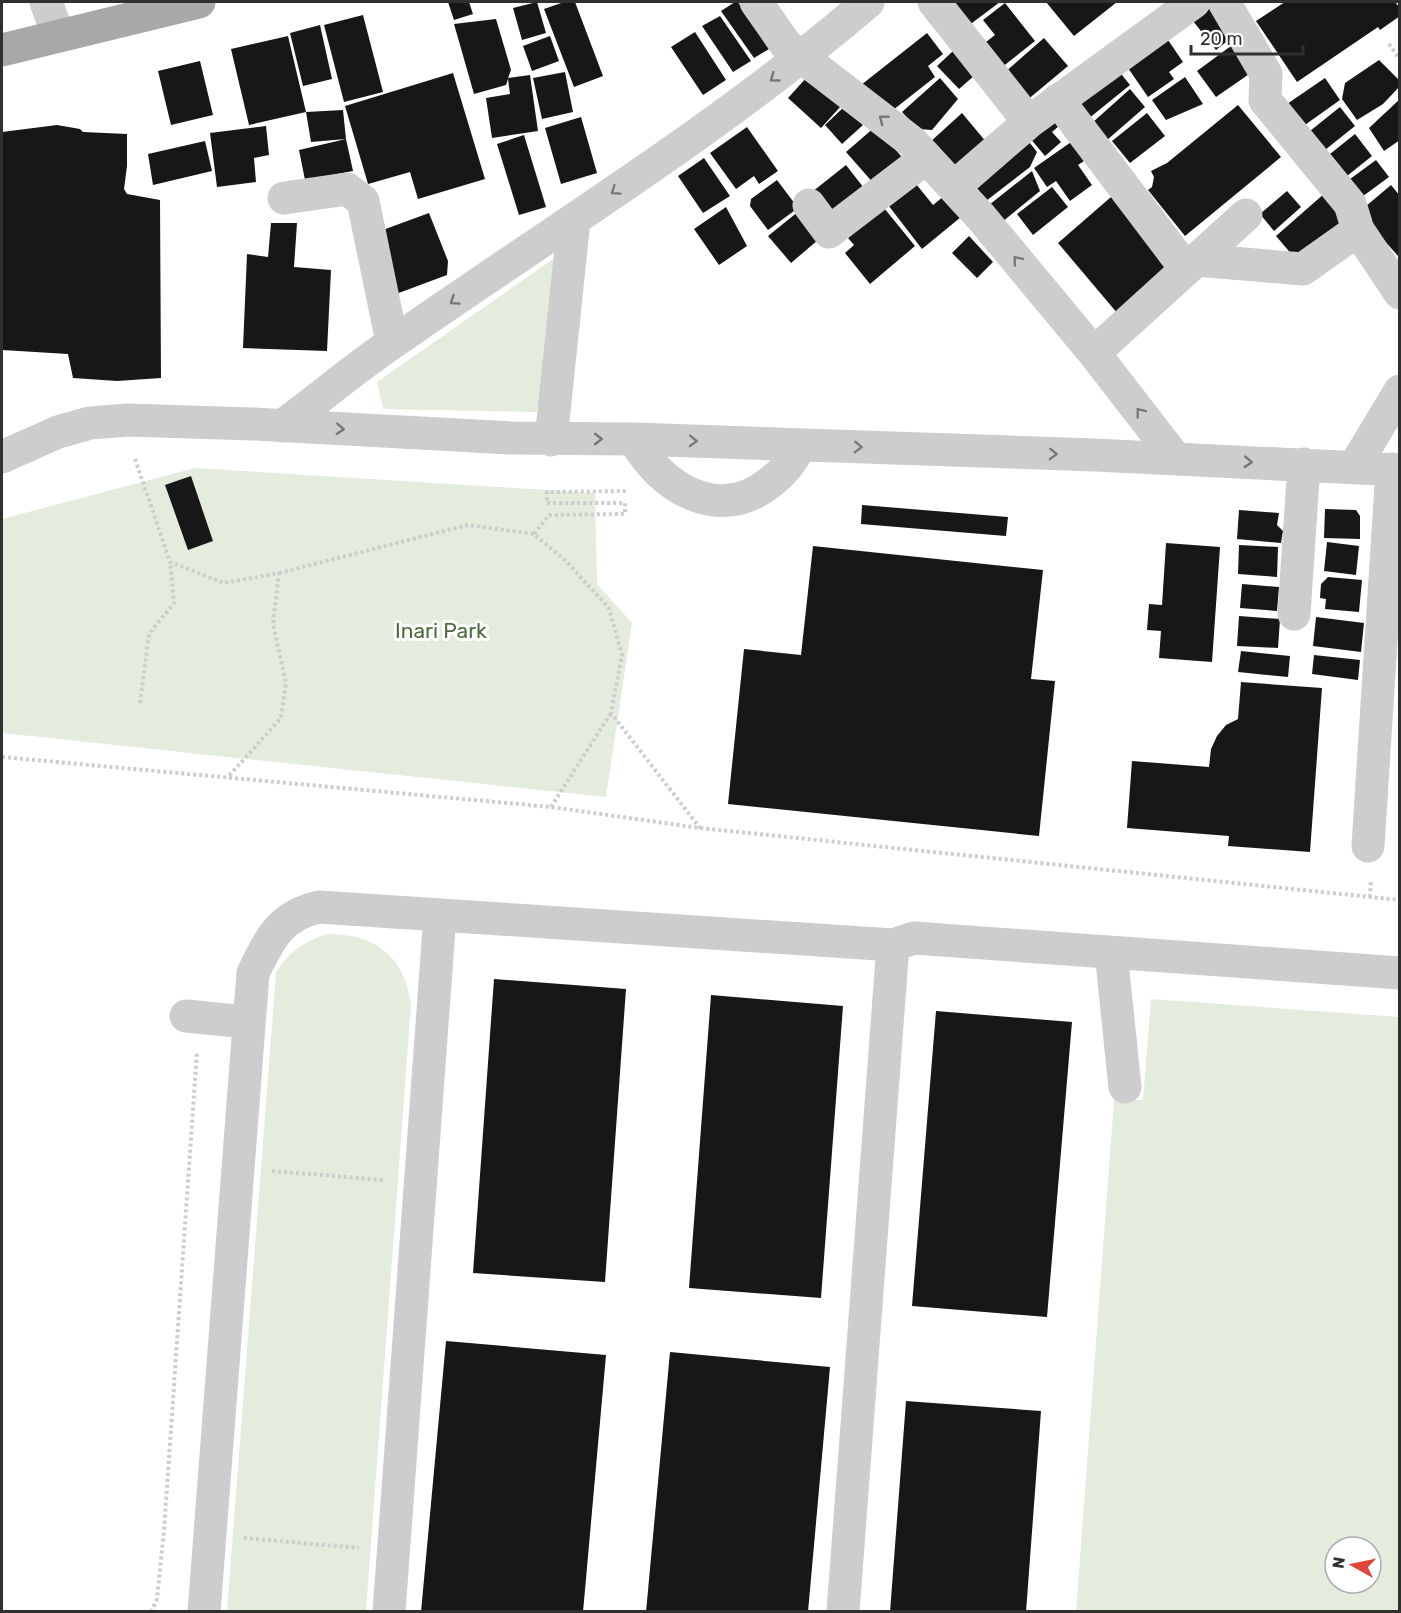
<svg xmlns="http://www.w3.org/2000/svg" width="1401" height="1613" viewBox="0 0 1401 1613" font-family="Rubik,sans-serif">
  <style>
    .green { fill: #e4ecde; fill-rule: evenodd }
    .building { fill: #171717 }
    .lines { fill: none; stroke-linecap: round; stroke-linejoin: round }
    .path { stroke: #cdcdcd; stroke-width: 4; stroke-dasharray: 3 3; stroke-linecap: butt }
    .minor { stroke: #cdcdcd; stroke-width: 33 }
    .major { stroke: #a8a8a8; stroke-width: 33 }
    .oneway { stroke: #777 }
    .labels { text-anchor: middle; stroke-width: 6; stroke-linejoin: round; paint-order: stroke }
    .park-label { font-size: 21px; fill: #4c6b3e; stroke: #fff }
  </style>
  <rect width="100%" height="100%" fill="#fff"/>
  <path class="green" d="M559 255 543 402 536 412 383 409 377 382Z
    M195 468 595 493 597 584 632 623 606 797 2 733V519Z
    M327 934C375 934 404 955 411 1004L366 1611H227L276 973C288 952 304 942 327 934Z
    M1151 999 1399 1017V1611L1076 1612 1114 1100H1143ZM1335 1547H1371V1583H1335Z"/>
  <path class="building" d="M448 2H469L473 14 454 20Z
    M537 2 546 33 522 40 513 8Z
    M564 2H575L603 76 574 87 544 9Z
    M735 2H738L769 49 754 58 721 11Z
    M947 2H1000L968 26Z
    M1046 2H1117L1074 36Z
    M1285 2H1395L1400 8V16L1380 30 1378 27 1297 82 1256 21Z
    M1005 3 1035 41 1001 68 982 45 995 35 983 20Z
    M1212 6 1235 35 1216 50 1193 21Z
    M363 15 383 92 344 102 324 25Z
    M720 16 751 61 733 72 702 26Z
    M496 19 511 70 508 78 530 75 538 131 492 138 486 98 510 94 508 79 506 85 474 94 454 24Z
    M320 25 332 79 303 86 290 33Z
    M695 32 726 80 703 95 671 47Z
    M927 33 943 54 928 66 935 77 893 110 861 85Z
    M288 36 306 112 249 125 231 49Z
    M550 36 559 61 532 71 523 46Z
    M1044 38 1068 66 1026 101 1003 74Z
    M1168 40 1183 62 1169 72 1174 79 1148 97 1128 68Z
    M1235 43 1255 70 1216 97 1197 71Z
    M953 51 975 75 959 89 937 66Z
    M1379 60 1400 81V86L1383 104 1357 120 1342 99 1345 83Z
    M200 61 213 115 171 125 158 71Z
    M1118 70 1130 85 1088 119 1076 104Z
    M565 72 573 112 542 119 533 78Z
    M453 73 485 179 418 199 410 172 368 184 345 106Z
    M808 76 841 106 821 128 788 98Z
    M1185 77 1203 104 1166 120 1152 100Z
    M940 78 958 99 932 130 918 129 902 112Z
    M1325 78 1340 100 1302 127 1287 104Z
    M1130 89 1145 107 1107 140 1092 123Z
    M1400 99V140L1384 151 1369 128Z
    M1238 105 1281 157 1185 236 1148 190 1152 187 1154 177 1151 171 1167 163Z
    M845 106 863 125 842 144 825 125Z
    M1340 107 1355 126 1320 154 1305 135Z
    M343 110 346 139 311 142 306 112Z
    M1059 112 1066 120 1052 132 1061 142 1045 156 1029 137Z
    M962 113 987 143 955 172 929 143Z
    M1147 113 1165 136 1130 163 1112 141Z
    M581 117 597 173 561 184 545 128Z
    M57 125 80 129 83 132 127 134V166L124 189 127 194 160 200 161 378 117 381 73 378 68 354 2 350V132Z
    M266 126 269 155 254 158 256 182 217 187 210 133Z
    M876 126 905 161 875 185 846 152Z
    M747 127 778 171 759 184 754 176 736 189 710 153Z
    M1355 134 1372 156 1347 176 1330 154Z
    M524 135 546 207 519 215 497 144Z
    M1026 138 1037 152 1030 167 986 201 971 183Z
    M346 139 353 171 305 180 299 150Z
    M1074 140 1087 159 1078 165 1092 185 1070 201 1056 181 1047 187 1034 168Z
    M205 141 212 171 153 185 148 154Z
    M704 158 730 196 703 213 678 176Z
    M1376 160 1389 177 1359 199 1346 182Z
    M846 165 867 192 832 219 812 192Z
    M1032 171 1040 191 1002 222 989 205Z
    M912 179 933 205 944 196 961 217 922 249 885 201Z
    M777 180 798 208 768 230 750 206 751 199Z
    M1391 185 1400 196 1398 256 1359 212Z
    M1052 187 1068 207 1033 235 1017 214Z
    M1287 191 1301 207 1274 231 1260 214Z
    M1325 193 1348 220 1299 263 1276 236Z
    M1111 197 1172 268 1118 314 1058 243Z
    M726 207 747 246 719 265 694 229Z
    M884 208 915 246 870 284 845 253 854 245 848 238Z
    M799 211 825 234 791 263 768 236Z
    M429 213 448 261 447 275 396 294 380 231Z
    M271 223H297L294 267 331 270 327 351 243 348 247 254 268 257Z
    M969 236 993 262 977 278 952 253Z
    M191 476 213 541 188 550 165 485Z
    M862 505 1008 517 1006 536 861 524Z
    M1325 509 1356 510 1360 516V539L1324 538Z
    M1239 510 1279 513 1277 525 1283 531 1281 543 1237 539Z
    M1327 542 1359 546 1356 575 1324 571Z
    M1166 543 1220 547 1212 662 1159 658 1161 631 1147 630 1149 604 1162 605Z
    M1239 545 1278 547 1277 577 1238 574Z
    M813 546 1043 570 1031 679 1055 681 1039 836 728 804 744 649 801 655Z
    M1328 577 1362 580 1359 612 1325 609 1326 599 1320 598 1321 584Z
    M1242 584 1279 587 1277 611 1240 608Z
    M1239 616 1280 619 1278 648 1237 646Z
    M1316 617 1364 623 1361 652 1313 646Z
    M1241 651 1290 656 1288 677 1238 672Z
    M1314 655 1360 660 1358 680 1312 674Z
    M1241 682 1322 688 1310 852 1228 846 1229 836 1127 828 1132 761 1209 767 1211 749 1217 736 1226 725 1238 719Z
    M494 979 626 989 605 1282 473 1273Z
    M711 995 843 1006 821 1298 689 1288Z
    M936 1011 1072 1022 1047 1317 912 1306Z
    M446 1341 606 1355 583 1612H421Z
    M670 1352 830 1367 808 1612H646Z
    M906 1401 1041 1411 1026 1612H890Z"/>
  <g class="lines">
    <path class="path" d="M1389 44 1400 60
      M135 459 170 562 224 583 279 573 273 624 286 683 281 718 227 778
      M534 534 549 515 625 514V503H547V492L626 491
      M279 573 468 525 534 534 566 561 609 608 622 655 611 713 700 828
      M140 703 149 634 174 603 170 562
      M2 757 551 807 700 828 1400 900
      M551 807 611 713
      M1370 897 1371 881
      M272 1171 384 1180
      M244 1538 359 1548
      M151 1612 157 1599 164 1531 197 1051"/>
    <path class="minor" d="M46 2 58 35
      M756 2 786 45 912 142 981 217 1094 353 1176 459
      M934 2 1029 122
      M1224 2 1266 74 1265 100 1350 204 1358 230 1400 293
      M1058 100 1186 269
      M954 187 1029 122 1194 2
      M284 198 347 189 363 201 392 342
      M809 205 829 232 926 158
      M1196 260 1303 269 1358 230
      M1094 353 1246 215
      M282 426C320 398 356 367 395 341 554 230 721 128 868 2
      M634 439C660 487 718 523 768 484 782 474 793 461 800 445
      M551 440 574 220
      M2 457 58 432 90 423 128 420 253 424 512 438 634 439 1095 455 1400 470
      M1354 467 1400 391
      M1294 614 1304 464
      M1368 846 1392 469
      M893 945 914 938 1400 973
      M1111 952 1125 1087
      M186 1016 247 1022
      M204 1612 253 973C270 939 279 916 319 907L893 945 843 1612
      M389 1612 440 915"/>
    <path class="major" d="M2 50 199 2"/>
  </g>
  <defs><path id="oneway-chevron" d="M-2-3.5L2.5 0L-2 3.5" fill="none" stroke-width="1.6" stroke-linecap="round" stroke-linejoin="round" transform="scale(1.5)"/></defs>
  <g class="oneway">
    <use href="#oneway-chevron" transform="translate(774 78) rotate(144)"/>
    <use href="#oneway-chevron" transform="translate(883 119) rotate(-142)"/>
    <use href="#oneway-chevron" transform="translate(615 191) rotate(145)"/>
    <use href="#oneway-chevron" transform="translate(1017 260) rotate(-130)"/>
    <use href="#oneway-chevron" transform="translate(454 301) rotate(146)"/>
    <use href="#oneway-chevron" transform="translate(1140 412) rotate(-128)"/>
    <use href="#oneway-chevron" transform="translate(340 429) rotate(3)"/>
    <use href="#oneway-chevron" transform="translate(598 439)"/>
    <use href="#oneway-chevron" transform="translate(693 441) rotate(2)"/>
    <use href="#oneway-chevron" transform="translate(858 447) rotate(2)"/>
    <use href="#oneway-chevron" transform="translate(1053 454) rotate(2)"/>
    <use href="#oneway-chevron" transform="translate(1248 462) rotate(3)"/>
  </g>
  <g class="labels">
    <g class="park-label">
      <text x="441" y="638">Inari Park</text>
    </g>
  </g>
  <rect width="1401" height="1613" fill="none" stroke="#303030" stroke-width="6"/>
  <g transform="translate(1353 1565) rotate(279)"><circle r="28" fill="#ffffff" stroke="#acacac" stroke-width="1.5"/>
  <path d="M0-4.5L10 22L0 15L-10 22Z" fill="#e04639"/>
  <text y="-9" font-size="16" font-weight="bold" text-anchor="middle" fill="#303030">N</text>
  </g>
  <path d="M1191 45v9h112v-9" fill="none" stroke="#303030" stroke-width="3"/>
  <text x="1200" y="45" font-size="18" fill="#303030" stroke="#ffffff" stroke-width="4.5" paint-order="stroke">20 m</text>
</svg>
